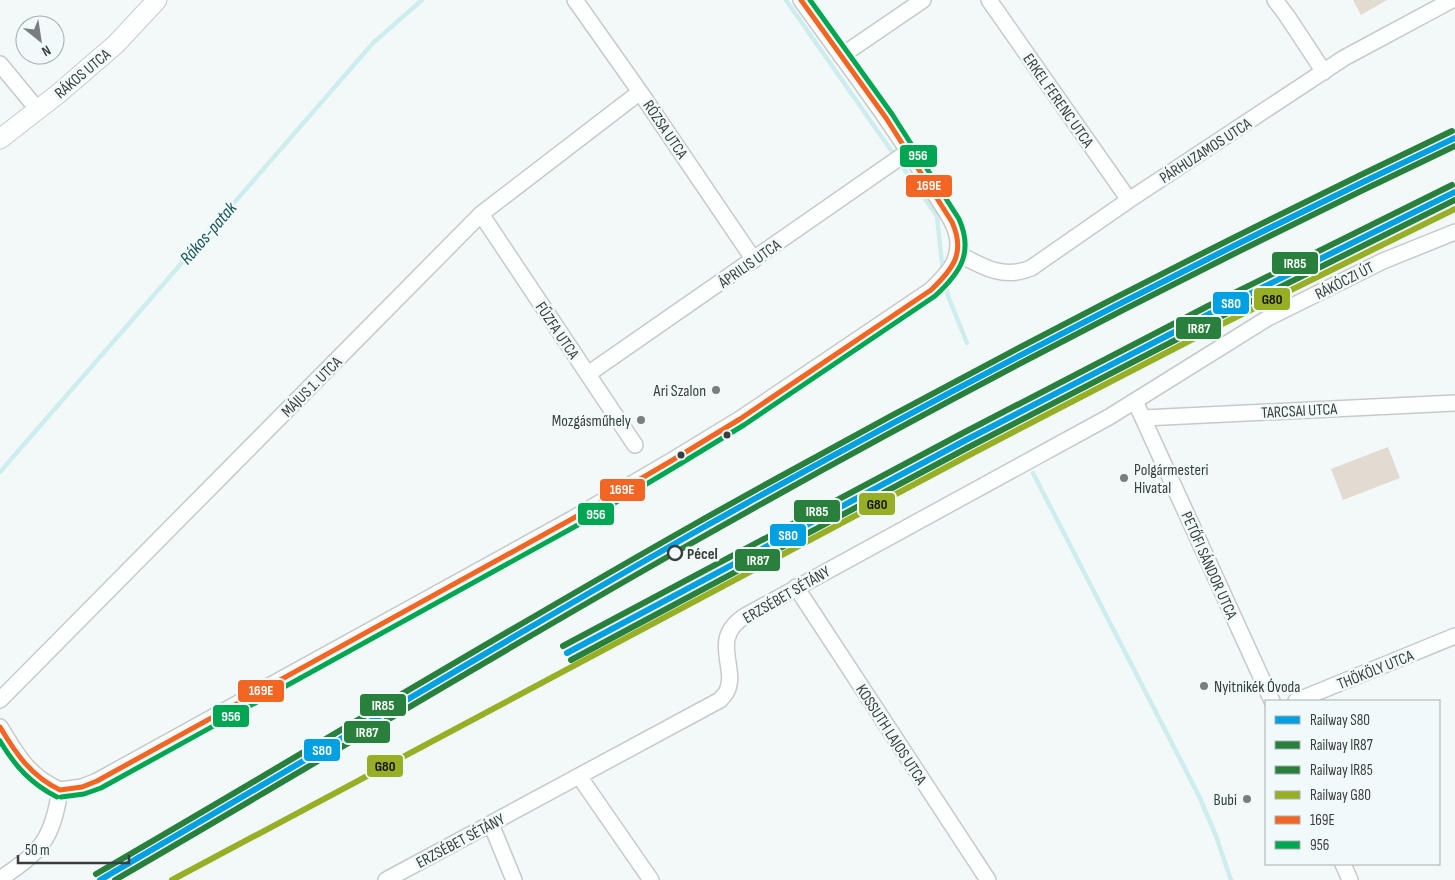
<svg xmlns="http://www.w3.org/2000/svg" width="1455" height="880" viewBox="0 0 1455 880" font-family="'Sofia Sans Condensed',sans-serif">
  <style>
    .green { fill: #e2dbd2 }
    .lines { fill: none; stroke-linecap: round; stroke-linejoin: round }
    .stream { stroke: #cdedee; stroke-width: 4.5 }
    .minor-casing { stroke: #c7caca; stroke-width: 18 }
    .major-casing { stroke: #c7caca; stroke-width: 21 }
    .minor { stroke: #fdfefe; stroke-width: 15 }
    .major { stroke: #fdfefe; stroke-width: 19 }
    .bus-1-casing { stroke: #f1fafa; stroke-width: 9 }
    .bus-2-casing { stroke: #f1fafa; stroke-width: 9 }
    .bus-1 { stroke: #f26522; stroke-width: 5 }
    .bus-2 { stroke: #00a651; stroke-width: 5 }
    .rail-1-casing { stroke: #f1fafa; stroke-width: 10 }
    .rail-2-casing { stroke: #f1fafa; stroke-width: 10 }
    .rail-3-casing { stroke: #f1fafa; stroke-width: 10 }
    .rail-4-casing { stroke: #f1fafa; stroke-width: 10 }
    .rail-1 { stroke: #00a0e3; stroke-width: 6 }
    .rail-2 { stroke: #29803c; stroke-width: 6 }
    .rail-3 { stroke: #29803c; stroke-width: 6 }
    .rail-4 { stroke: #98af25; stroke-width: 6 }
    .poi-dot { fill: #7b7e7e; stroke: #f1fafa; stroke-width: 2 }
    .bus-dot { fill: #3a3d3d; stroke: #f1fafa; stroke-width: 2 }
    .stop-dot { fill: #f1fafa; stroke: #3a3d3d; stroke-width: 2.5 }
    .labels { text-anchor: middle; stroke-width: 5; stroke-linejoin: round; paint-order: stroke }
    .street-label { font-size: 16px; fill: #3a3d3d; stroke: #f1fafa }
    .poi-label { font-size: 16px; fill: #3a3d3d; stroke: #f1fafa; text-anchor: end }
    .stop-label { font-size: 16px; font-weight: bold; fill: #3a3d3d; stroke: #f1fafa; text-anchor: start }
    .water-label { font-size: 18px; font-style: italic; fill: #185455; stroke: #f1fafa }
    .line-badge { stroke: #f1fafa; stroke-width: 2 }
    .badge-label { font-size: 14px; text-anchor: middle; font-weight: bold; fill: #fff }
    .pale-badge-label { font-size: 14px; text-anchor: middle; font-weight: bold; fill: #111 }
  </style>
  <rect width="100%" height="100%" fill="#f3f8f8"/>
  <path class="green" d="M1353 0H1387L1361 15Z
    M1388 447 1400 478 1343 500 1331 469Z"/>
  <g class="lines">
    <path class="stream" d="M786 0 937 216 943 273
      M945 280 948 296 967 343
      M0 472 373 43 422 0
      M1033 473 1199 796 1216 836 1231 880"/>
    <defs>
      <path id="minor" d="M575 0 640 92 754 260
        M989 0 1129 200
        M1275 0 1287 16 1324 72
        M841 56 923 0
        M0 64 38 110
        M481 214 635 445
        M957 253C981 266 1003 280 1031 268L1129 200 1344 58 1452 0
        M588 374 909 151
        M1135 401 1272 701
        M1143 418 1455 403
        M796 587 988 880
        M0 700 481 214 640 92
        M1296 701 1455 636
        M0 727C17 755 28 776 60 790
        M579 776 651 880
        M60 790 82 787 97 781 572 519 671 461 740 419 931 290C945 276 959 264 958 242 957 224 942 206 933 191 894 125 846 63 801 0
        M491 824 514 880
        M1343 864 1350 880
        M0 879C41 851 52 841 60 790
        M386 880 720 700C722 697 726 694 727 691 738 667 709 639 745 616L1109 417 1268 318 1383 261 1455 232"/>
      <path id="major" d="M0 139 58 94 116 44 157 0"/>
    </defs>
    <use href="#minor" class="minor-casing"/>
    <use href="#major" class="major-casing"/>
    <use href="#minor" class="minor"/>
    <use href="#major" class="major"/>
    <defs>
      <path id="bus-1" d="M0 727C16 754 31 776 60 790
        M60 790 82 787 97 781 572 519 671 461 740 419 931 290C953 269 966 253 952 222L886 118 801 0"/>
      <path id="bus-2" d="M0 741C15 766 31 784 57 797
        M61 797 84 794 101 788 576 526 675 467 744 425 935 296C960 273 974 253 959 219L892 114 810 0"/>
    </defs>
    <use href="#bus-1" class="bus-1-casing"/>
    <use href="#bus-2" class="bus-2-casing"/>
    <use href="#bus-1" class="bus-1"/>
    <use href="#bus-2" class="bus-2"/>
    <defs>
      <path id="rail-1" d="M567 653 966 440 1211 313 1455 192
        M100 880C299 765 496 645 697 531 945 392 1198 260 1455 138"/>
      <path id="rail-2" d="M571 660 969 447 1214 320 1455 200
        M115 880C310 767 502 650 699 539 946 399 1198 268 1455 146"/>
      <path id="rail-3" d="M563 646 963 433 1208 306 1452 185
        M96 874C296 758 493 638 693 525 942 385 1194 254 1452 131"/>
      <path id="rail-4" d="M172 880 973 453 1218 326 1455 209"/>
    </defs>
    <use href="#rail-1" class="rail-1-casing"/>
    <use href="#rail-2" class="rail-2-casing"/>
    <use href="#rail-3" class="rail-3-casing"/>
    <use href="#rail-4" class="rail-4-casing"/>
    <use href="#rail-1" class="rail-1"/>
    <use href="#rail-2" class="rail-2"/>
    <use href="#rail-3" class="rail-3"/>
    <use href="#rail-4" class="rail-4"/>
  </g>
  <g class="poi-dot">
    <circle cx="716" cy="390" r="5"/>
    <circle cx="641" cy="420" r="5"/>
    <circle cx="1124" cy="478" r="5"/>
    <circle cx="1204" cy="686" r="5"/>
    <circle cx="1247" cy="799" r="5"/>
  </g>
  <g class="bus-dot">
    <circle cx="727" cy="435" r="4.5"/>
    <circle cx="681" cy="455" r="4.5"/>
  </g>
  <circle class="stop-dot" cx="675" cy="553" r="7"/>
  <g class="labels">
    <g class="street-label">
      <text transform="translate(82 73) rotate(-40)" y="6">RÁKOS UTCA</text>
      <text transform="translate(1059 100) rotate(55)" y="6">ERKEL FERENC UTCA</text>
      <text transform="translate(666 129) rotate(56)" y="6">RÓZSA UTCA</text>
      <text transform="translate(1205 150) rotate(-33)" y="6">PÁRHUZAMOS UTCA</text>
      <text transform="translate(749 263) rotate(-35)" y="6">ÁPRILIS UTCA</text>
      <text transform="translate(1344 280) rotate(-27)" y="6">RÁKÓCZI ÚT</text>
      <text transform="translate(558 330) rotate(56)" y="6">FŰZFA UTCA</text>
      <text transform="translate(311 386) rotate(-45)" y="6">MÁJUS 1. UTCA</text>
      <text transform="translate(1299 410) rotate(-3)" y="6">TARCSAI UTCA</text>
      <text transform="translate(1210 565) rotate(66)" y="6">PETŐFI SÁNDOR UTCA</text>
      <text transform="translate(786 594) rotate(-30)" y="6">ERZSÉBET SÉTÁNY</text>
      <text transform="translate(1375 669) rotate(-22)" y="6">THÖKÖLY UTCA</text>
      <text transform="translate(892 734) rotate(57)" y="6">KOSSUTH LAJOS UTCA</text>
      <text transform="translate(460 840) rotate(-28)" y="6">ERZSÉBET SÉTÁNY</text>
    </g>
    <g class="poi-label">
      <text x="706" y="396">Ari Szalon</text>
      <text x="631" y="426">Mozgásműhely</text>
      <text x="1134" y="475" text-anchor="start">Polgármesteri<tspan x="1134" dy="18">Hivatal</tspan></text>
      <text x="1214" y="692" text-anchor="start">Nyitnikék Óvoda</text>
      <text x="1237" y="805">Bubi</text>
    </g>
    <g class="stop-label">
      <text x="687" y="559">Pécel</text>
    </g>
    <g class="water-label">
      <text transform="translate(208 233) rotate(-49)" y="6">Rákos-patak</text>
    </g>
  </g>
  <g class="line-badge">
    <rect x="899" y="144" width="39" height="24" rx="5" fill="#00a651"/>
    <rect x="905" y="174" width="48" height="24" rx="5" fill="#f26522"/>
    <rect x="1271" y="251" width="48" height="24" rx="5" fill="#29803c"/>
    <rect x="1253" y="287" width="38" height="24" rx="5" fill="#98af25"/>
    <rect x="1212" y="291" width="38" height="24" rx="5" fill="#00a0e3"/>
    <rect x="1175" y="316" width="47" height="24" rx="5" fill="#29803c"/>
    <rect x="599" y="478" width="47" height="24" rx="5" fill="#f26522"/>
    <rect x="858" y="492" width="38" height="24" rx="5" fill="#98af25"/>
    <rect x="793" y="499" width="48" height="24" rx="5" fill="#29803c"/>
    <rect x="577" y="502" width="38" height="24" rx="5" fill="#00a651"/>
    <rect x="769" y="523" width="38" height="24" rx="5" fill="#00a0e3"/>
    <rect x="734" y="548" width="47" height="24" rx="5" fill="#29803c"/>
    <rect x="237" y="679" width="48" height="24" rx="5" fill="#f26522"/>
    <rect x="359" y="693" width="48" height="24" rx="5" fill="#29803c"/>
    <rect x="212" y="704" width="38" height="24" rx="5" fill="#00a651"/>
    <rect x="343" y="720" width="48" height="24" rx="5" fill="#29803c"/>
    <rect x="303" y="738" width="38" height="24" rx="5" fill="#00a0e3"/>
    <rect x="366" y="754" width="38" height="24" rx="5" fill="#98af25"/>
  </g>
  <g class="badge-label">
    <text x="918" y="160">956</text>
    <text x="929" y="190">169E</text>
    <text x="1295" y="268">IR85</text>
    <text x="1231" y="308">S80</text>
    <text x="1199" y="333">IR87</text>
    <text x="622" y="494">169E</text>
    <text x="817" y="516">IR85</text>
    <text x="596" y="519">956</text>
    <text x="788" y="540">S80</text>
    <text x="758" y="565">IR87</text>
    <text x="261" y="695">169E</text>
    <text x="383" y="710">IR85</text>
    <text x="231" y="721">956</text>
    <text x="367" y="737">IR87</text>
    <text x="322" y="755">S80</text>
  </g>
  <g class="pale-badge-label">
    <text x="1272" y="304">G80</text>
    <text x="877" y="509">G80</text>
    <text x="385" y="771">G80</text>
  </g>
  <rect x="1265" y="700" width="175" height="165" fill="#f1fafa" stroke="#a8aeae"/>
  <rect x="1275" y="716" width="25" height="8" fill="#00a0e3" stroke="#a8aeae"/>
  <text x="1310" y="725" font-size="15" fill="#3a3d3d">Railway S80</text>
  <rect x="1275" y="741" width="25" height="8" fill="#29803c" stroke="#a8aeae"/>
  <text x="1310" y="750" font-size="15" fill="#3a3d3d">Railway IR87</text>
  <rect x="1275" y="766" width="25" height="8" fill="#29803c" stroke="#a8aeae"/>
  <text x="1310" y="775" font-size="15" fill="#3a3d3d">Railway IR85</text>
  <rect x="1275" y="791" width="25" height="8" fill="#98af25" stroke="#a8aeae"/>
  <text x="1310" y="800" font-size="15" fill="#3a3d3d">Railway G80</text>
  <rect x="1275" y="816" width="25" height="8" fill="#f26522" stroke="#a8aeae"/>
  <text x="1310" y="825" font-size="15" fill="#3a3d3d">169E</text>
  <rect x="1275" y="841" width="25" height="8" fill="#00a651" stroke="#a8aeae"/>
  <text x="1310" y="850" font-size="15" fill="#3a3d3d">956</text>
  <g transform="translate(40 40) rotate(150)"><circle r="24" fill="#f1fafa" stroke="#a8aeae"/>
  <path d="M0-4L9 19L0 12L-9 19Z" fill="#7b7e7e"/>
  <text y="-8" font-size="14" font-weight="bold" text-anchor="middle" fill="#3a3d3d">N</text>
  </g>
  <path d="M18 855v8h111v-8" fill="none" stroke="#3a3d3d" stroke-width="2.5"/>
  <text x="25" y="855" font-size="15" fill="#3a3d3d" stroke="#f1fafa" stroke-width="4" paint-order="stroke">50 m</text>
</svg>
